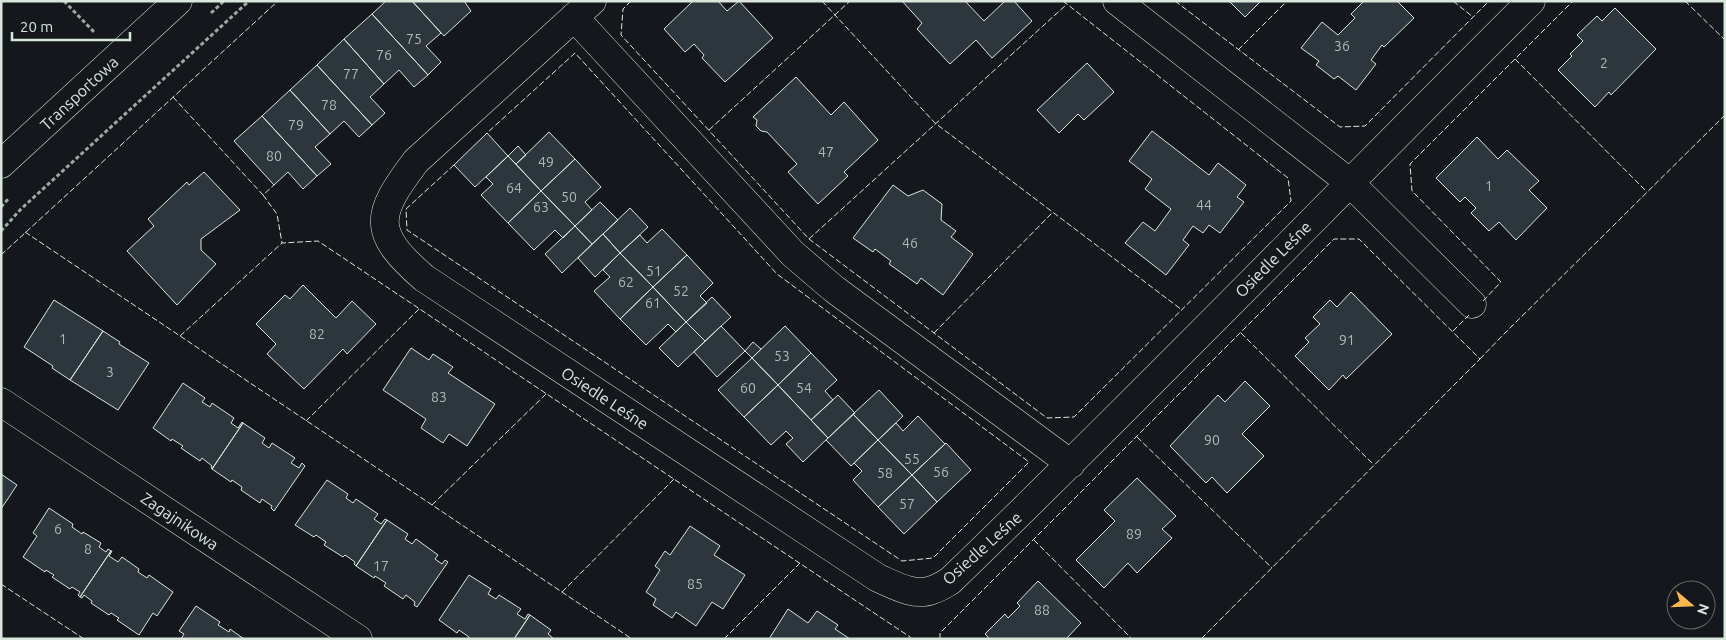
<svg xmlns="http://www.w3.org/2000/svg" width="1726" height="640" viewBox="0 0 1726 640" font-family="Ubuntu,sans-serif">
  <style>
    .building { fill: #2c363c; stroke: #d8e6dc }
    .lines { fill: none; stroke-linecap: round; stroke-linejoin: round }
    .minor-casing { stroke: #d8e6dc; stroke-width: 29 }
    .path { stroke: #9da8a2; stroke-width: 3; stroke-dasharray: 4 2.5; stroke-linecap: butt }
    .minor { stroke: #14181c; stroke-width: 28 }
    .fence { stroke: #d8e6dc; stroke-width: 1; stroke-dasharray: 6 2.5; stroke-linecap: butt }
    .labels { text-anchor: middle; stroke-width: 4; stroke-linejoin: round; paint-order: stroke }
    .number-label { font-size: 14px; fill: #adbab4 }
    .street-label { font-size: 16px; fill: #d8e6dc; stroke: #14181c }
  </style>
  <rect width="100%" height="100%" fill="#14181c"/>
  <path class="building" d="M386 1H412L441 33 426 46 441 62 428 75 372 14Z
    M412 1H464L471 11 444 36Z
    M693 1H718L727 11 739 1 773 38 725 82 702 58 704 55 694 44 685 52 664 29Z
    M902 1H965L984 21 1005 1H1014L1032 21 992 58 976 40 950 64 917 29 922 23Z
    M1229 1H1261L1245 17Z
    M1364 1H1397L1414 18 1384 47 1382 45 1371 60 1376 64 1356 90 1338 76 1334 79 1316 65 1319 61 1301 48 1322 22 1338 35 1355 18 1351 14Z
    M1615 8 1656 49 1611 95 1609 92 1595 107 1558 70 1572 56 1570 54 1583 41 1577 35 1597 16 1602 21Z
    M372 14 428 75 414 87 399 70 384 84 344 39Z
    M344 39 384 84 370 97 385 113 372 125 317 65Z
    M1087 63 1114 92 1084 120 1078 114 1059 133 1037 110Z
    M317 65 372 125 359 137 344 121 330 134 290 90Z
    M796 77 831 115 844 102 878 140 844 172 848 176 818 204 788 172 797 164 767 132 761 131 756 126 757 120 753 117Z
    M290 90 330 134 315 147 331 164 317 176 262 116Z
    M262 116 317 176 303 189 288 172 274 185 234 141Z
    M1152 131 1209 175 1218 163 1246 185 1237 197 1244 202 1220 233 1209 225 1203 233 1193 226 1183 240 1189 245 1166 275 1125 243 1143 222 1155 231 1171 209 1145 189 1152 179 1129 161Z
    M549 132 575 159 541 191 516 164Z
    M487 133 508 156 475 187 454 165Z
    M1477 137 1498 159 1507 150 1539 181 1529 190 1547 208 1516 240 1499 222 1489 231 1471 213 1476 208 1465 197 1460 202 1436 178Z
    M518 146 526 155 516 164 508 156Z
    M508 156 541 191 508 223 481 195 493 184 486 177Z
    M575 159 601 187 585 202 592 210 575 226 541 191Z
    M204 172 240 210 201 239V250L216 264 177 305 127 251 154 226 148 219 187 182 189 185Z
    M893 185 908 196 923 190 942 204 941 220 956 231 951 237 973 254 943 295 921 278 917 284 889 264 891 261 875 249 873 252 853 238Z
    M541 191 575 226 563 238 555 230 534 250 508 223Z
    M600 202 618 220 592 244 575 226Z
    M630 208 648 227 620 253 603 234Z
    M575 226 592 244 562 273 545 254Z
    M662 229 687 255 653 287 620 253 640 235 647 243Z
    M603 234 620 253 595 277 578 258Z
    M620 253 653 287 620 319 594 291 610 277 603 270Z
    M687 255 713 283 700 296 707 303 686 322 653 287Z
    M303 285 336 318 352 301 376 324 347 354 343 349 304 389 267 354 276 344 256 324 285 295 290 299Z
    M653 287 686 322 676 332 668 324 646 345 620 319Z
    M1351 292 1392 334 1346 379 1343 375 1329 390 1295 356 1309 342 1305 338 1320 324 1313 317 1330 300 1337 307Z
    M712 297 731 317 705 341 686 322Z
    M54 300 103 331 70 380 52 368 53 366 24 347Z
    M686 322 705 341 678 367 659 348Z
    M721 326 745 351 717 377 694 352Z
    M785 326 811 353 778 385 752 358Z
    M103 331 120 342 119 344 149 363 118 410 70 380Z
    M753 342 761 349 752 358 745 351Z
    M411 348 429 360 433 354 453 367 448 373 495 404 467 446 449 434 443 443 421 428 426 419 383 390Z
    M811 353 837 380 825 391 833 400 811 420 778 385Z
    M752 358 778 385 744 417 718 390Z
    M1245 381 1270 406 1242 434 1264 456 1227 493 1212 477 1206 483 1170 446 1218 395 1225 402Z
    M183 383 205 398 202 402 210 407 212 403 234 418 231 423 238 428 242 422 243 423 212 469 211 468 212 466 202 458 200 461 181 448 183 446 172 439 171 441 153 428Z
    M778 385 828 438 803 462 786 444 793 438 786 431 771 445 744 417Z
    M879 390 903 416 878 440 853 414Z
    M838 395 855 413 828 438 811 420Z
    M853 414 878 440 851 466 826 440Z
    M918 416 945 444 912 475 878 440 896 423 903 431Z
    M243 423 265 438 262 443 269 448 272 443 295 458 291 463 299 468 302 463 305 466 274 511 271 508 272 506 262 499 260 503 241 490 242 487 232 480 231 482 212 469Z
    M878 440 912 475 878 507 853 480 862 471 854 463Z
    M946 443 971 470 937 502 912 475Z
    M1 474 17 485 1 509Z
    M912 475 937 502 904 534 878 507Z
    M1137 478 1176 516 1162 529 1172 538 1137 573 1128 563 1104 588 1076 560 1115 521 1104 510Z
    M327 480 348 494 346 498 353 503 356 499 378 514 374 519 381 524 385 519 387 520 356 566 354 564 355 562 345 555 343 557 324 545 326 542 316 535 314 537 295 525Z
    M49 508 73 524 72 527 82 534 83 532 101 543 99 547 106 552 108 549 111 551 80 597 78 595 80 592 72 587 70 589 52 577 54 575 46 570 45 572 23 557 37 536 33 533Z
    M387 520 408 534 405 539 412 544 416 539 438 555 435 559 442 564 445 560 448 562 417 607 414 605 415 602 406 595 403 599 384 586 386 583 375 576 374 578 356 566Z
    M690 526 720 546 714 555 745 575 723 609 712 602 696 626 676 612 672 618 653 605 656 599 646 592 660 570 655 566 665 551 670 555Z
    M111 551H112L109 556 118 562 122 557 139 569 138 572 147 578 149 575 173 592 157 616 153 613 139 635 117 620 119 618 111 613 109 615 91 603 92 601 84 595 82 598 80 597Z
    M469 575 491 589 488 594 496 599 499 595 521 609 517 614 525 619 528 614 530 615 514 639H468L469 637 459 630 457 633 439 620Z
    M1038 581 1081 623 1066 639H990L985 634 1005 614 1008 618 1020 606 1017 603Z
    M196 606 220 622 218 625 229 632 230 629 244 639H181L184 634 179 631Z
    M788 609 808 623 817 611 838 625 835 629 850 639H769Z
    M530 615 551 630 548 634 554 639H514Z"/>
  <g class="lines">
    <defs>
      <path id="minor" d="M592 1 416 161C375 215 371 232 424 278L878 578C894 585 915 597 932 590 939 588 945 584 950 581 1147 391 1337 194 1531 1
        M1117 1 1349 182 1472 304
        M574 17 793 254 834 289 1071 464
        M1 164 178 1
        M1 402 358 639"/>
    </defs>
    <use href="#minor" class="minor-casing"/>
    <path class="path" d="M64 1 94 32
      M211 13 224 1
      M1 207 9 198
      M1 231 21 209 249 1"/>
    <use href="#minor" class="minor"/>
    <path class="fence" d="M631 1 623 9 621 35 809 239 1047 418 1074 417 1291 201 1288 178 1063 1
      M822 1 935 123 1182 310
      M1175 1 1340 127 1365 126 1489 1
      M1453 1 1473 17
      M1685 1 1725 40
      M1238 50 1287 1
      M1515 59 1647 192
      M173 97 263 195 274 185
      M709 130 850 1
      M454 165 406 209 407 230 902 561 933 558 1029 462 777 274 575 53 487 133
      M263 195 277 214 282 243
      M25 232 632 639
      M809 239 1066 5
      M1 255 278 1
      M1483 301 1501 282 1412 191 1410 164 1573 1
      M1453 331 1469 315
      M934 333 1053 212
      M1241 333 1374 465
      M180 336 282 243 318 241 910 637 911 639
      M1480 359 1503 335 1725 115
      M306 421 419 309
      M1137 437 1272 568
      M432 505 546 394
      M1034 540 1132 639
      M1 584 84 639
      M562 592 674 479
      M724 639 800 563
      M940 639V633L1334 239H1359L1480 359 1201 639"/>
  </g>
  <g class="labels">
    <g class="number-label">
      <text x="414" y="44">75</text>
      <text x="1342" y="51">36</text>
      <text x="384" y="60">76</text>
      <text x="1604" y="68">2</text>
      <text x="351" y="79">77</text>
      <text x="329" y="110">78</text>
      <text x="296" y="130">79</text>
      <text x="826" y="157">47</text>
      <text x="274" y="161">80</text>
      <text x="546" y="167">49</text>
      <text x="1489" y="191">1</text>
      <text x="514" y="193">64</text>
      <text x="569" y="202">50</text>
      <text x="1204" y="210">44</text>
      <text x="541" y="212">63</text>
      <text x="910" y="248">46</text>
      <text x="654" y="276">51</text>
      <text x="626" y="287">62</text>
      <text x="681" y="296">52</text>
      <text x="653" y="308">61</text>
      <text x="317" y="339">82</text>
      <text x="63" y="344">1</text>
      <text x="1347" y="345">91</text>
      <text x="782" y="361">53</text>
      <text x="110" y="377">3</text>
      <text x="748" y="393">60</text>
      <text x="804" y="393">54</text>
      <text x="439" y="402">83</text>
      <text x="1212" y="445">90</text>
      <text x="912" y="464">55</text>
      <text x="941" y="477">56</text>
      <text x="885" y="478">58</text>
      <text x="907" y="509">57</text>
      <text x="58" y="534">6</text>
      <text x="1134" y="539">89</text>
      <text x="88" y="554">8</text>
      <text x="381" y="571">17</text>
      <text x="695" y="589">85</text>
      <text x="1042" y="615">88</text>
    </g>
    <g class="street-label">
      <text transform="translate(79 93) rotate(-43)" y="6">Transportowa</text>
      <text transform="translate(1273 259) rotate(-45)" y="6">Osiedle Leśne</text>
      <text transform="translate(605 398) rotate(33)" y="6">Osiedle Leśne</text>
      <text transform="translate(180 521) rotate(34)" y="6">Zagajnikowa</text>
      <text transform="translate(982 548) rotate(-42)" y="6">Osiedle Leśne</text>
    </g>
  </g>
  <rect width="1726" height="640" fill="none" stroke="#d8e6dc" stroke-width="5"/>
  <g transform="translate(1691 605) rotate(109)"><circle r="24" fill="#14181c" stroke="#626a69"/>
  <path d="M0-4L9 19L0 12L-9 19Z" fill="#ffb74d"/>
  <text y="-8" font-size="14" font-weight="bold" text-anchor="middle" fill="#d8e6dc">N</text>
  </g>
  <path d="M12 32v8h118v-8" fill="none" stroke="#d8e6dc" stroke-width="2.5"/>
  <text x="20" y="32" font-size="15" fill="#d8e6dc" stroke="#14181c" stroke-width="4" paint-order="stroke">20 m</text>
</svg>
